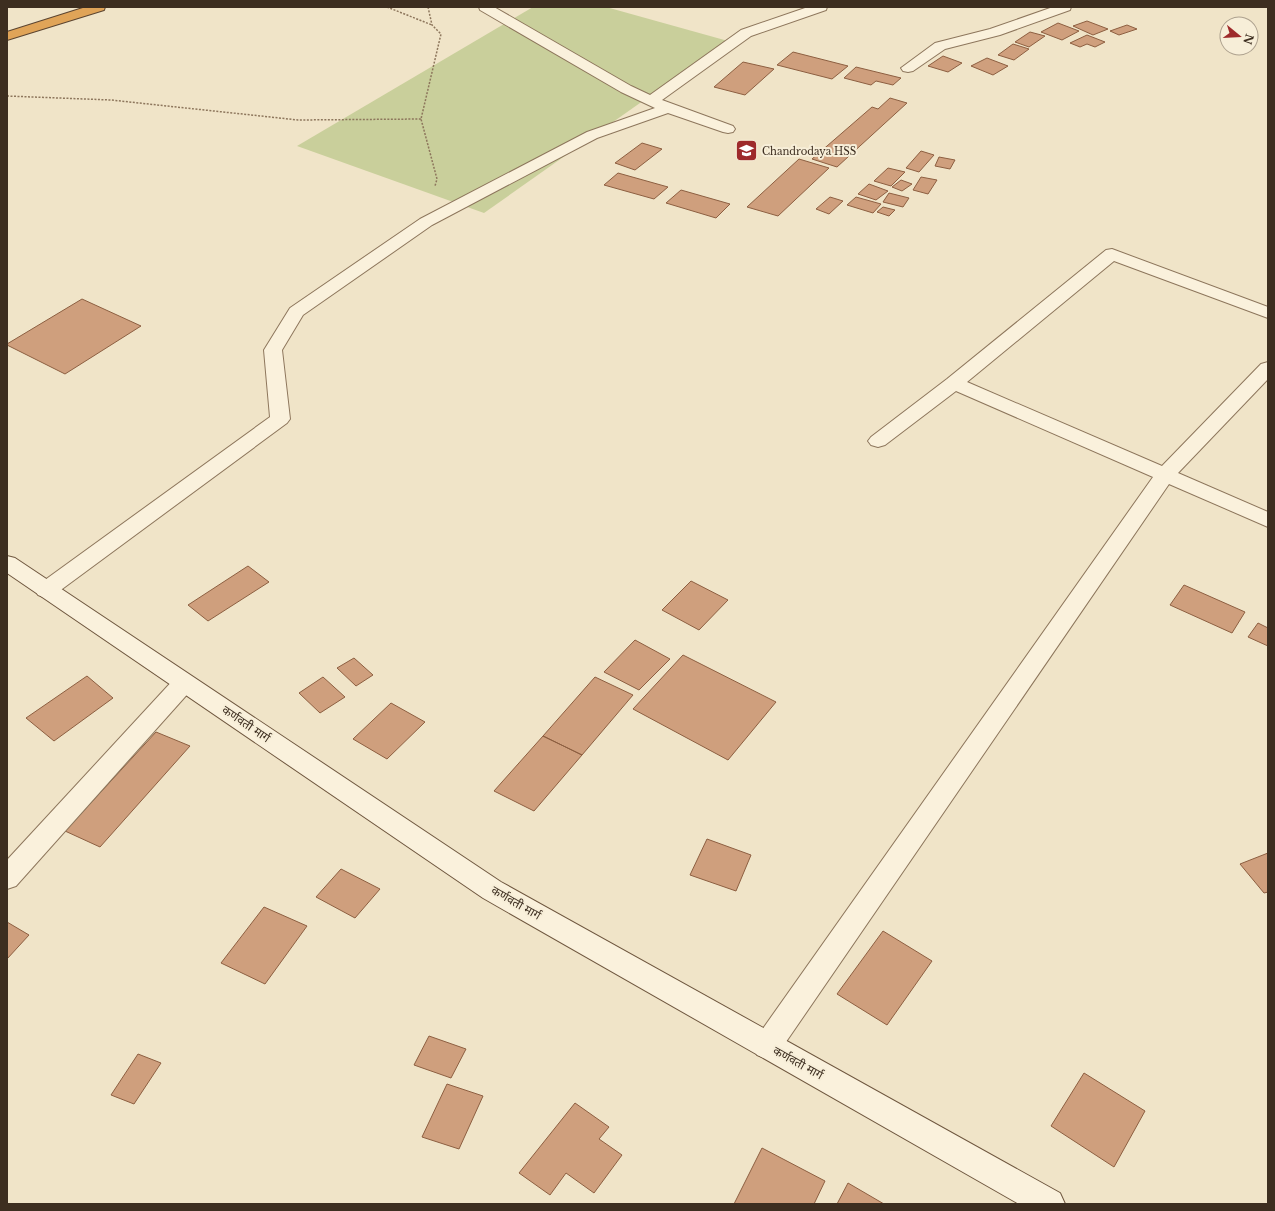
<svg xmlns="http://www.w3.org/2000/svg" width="1275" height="1211" viewBox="0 0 1275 1211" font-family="'Libre Baskerville','Noto Sans Devanagari',serif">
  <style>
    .green { fill: #c9cf9b }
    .building { fill: #cf9f7d; stroke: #8d5f41 }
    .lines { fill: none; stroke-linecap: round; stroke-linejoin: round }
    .lane-casing { stroke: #8d765c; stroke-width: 2 }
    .street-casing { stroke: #8d765c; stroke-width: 2 }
    .secondary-casing { stroke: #6f573f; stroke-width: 2 }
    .highway-casing { stroke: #5b4430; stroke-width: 2 }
    .path { stroke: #8d765c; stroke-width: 1.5; stroke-dasharray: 2 1.5; stroke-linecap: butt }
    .lane { fill: #faf1dc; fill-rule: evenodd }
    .street { fill: #faf1dc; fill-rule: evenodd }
    .secondary { fill: #faf1dc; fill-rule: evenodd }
    .highway { fill: #e0a458; fill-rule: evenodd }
    .labels { text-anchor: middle; stroke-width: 4; stroke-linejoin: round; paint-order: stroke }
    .far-poi-label { font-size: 10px; fill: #3d2e20; stroke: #f7eed8; text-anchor: start }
    .street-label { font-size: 12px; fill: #3d2e20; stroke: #f7eed8 }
  </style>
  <rect width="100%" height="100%" fill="#f0e4c8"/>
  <path class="green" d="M533 7H606L728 41 484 213 297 146Z"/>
  <path class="building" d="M1087 21 1108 29 1093 35 1073 26Z
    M1058 23 1079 31 1062 40 1041 32Z
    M1127 25 1137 29 1119 35 1110 31Z
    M1030 32 1045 36 1029 47 1015 42Z
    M1087 35 1105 42 1095 47 1087 44 1080 47 1070 43Z
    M1013 44 1029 49 1014 60 998 55Z
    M793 52 848 66 832 79 777 65Z
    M943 56 962 63 948 72 928 66Z
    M987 58 1008 66 993 75 971 66Z
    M743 62 774 69 745 95 714 87Z
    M856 67 901 78 893 85 876 81 871 85 844 78Z
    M890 98 907 103 837 167 812 159 872 107 878 109Z
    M642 143 662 149 635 170 615 163Z
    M921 151 934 155 919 172 906 168Z
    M939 157 955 160 950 169 935 166Z
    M799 159 829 168 778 216 747 207Z
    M888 168 905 172 891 186 874 181Z
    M618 173 668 187 654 199 604 185Z
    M921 177 937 180 928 194 913 190Z
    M901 180 912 184 902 191 892 187Z
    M869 184 888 191 876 200 858 194Z
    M681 190 730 204 716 218 666 203Z
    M889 193 909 198 903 207 883 202Z
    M830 197 843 201 829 214 816 209Z
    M856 197 881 204 873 213 847 205Z
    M883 207 895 210 889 216 877 212Z
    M82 299 141 326 65 374 7 345V344Z
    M248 566 269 582 208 621 188 605Z
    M691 581 728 600 699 630 662 610Z
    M1184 585 1245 612 1232 633 1170 605Z
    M1258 623 1268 628V646L1248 637Z
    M635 640 670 659 639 690 604 672Z
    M683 655 776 702 728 760 633 709Z
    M354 658 373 675 356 686 337 668Z
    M87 676 113 698 54 741 26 718Z
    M323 677 345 697 320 713 299 693Z
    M595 677 633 695 582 755 543 736Z
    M391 703 425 722 387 759 353 739Z
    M156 732 190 746 100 847 65 831Z
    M543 736 582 755 534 811 494 791Z
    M707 839 751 855 736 891 690 875Z
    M1268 853V892L1264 893 1240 864Z
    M341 869 380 889 355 918 316 897Z
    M264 907 307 926 265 984 221 963Z
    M7 922 29 935 7 959Z
    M883 931 932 961 887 1025 837 994Z
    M429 1036 466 1049 451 1078 414 1065Z
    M138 1054 161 1063 134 1104 111 1095Z
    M1084 1073 1145 1111 1114 1167 1051 1126Z
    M447 1084 483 1096 459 1149 422 1137Z
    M575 1103 609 1127 599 1139 622 1155 594 1193 566 1173 550 1195 519 1173Z
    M762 1148 825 1181 814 1204H734Z
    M848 1183 884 1204H837Z"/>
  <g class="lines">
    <defs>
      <path id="lane" d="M479 7H494L631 86 650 95 741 30 808 7H827L826 10 751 36 662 100 733 126 735 129 733 132 728 133 723 132 668 113 597 138 432 225 303 315 282 350 290 419 287 423 54 595 46 598 38 595 35 590 38 585 270 417 264 350 290 308 420 219 587 132 655 108 621 92 480 10Z
        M1053 7H1071L1070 10 1000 35 945 49 913 71 908 72 903 71 901 68 935 43 990 29Z"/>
      <path id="street" d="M1112 249 1268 307V318L1114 261 967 382 1162 466 1261 364 1268 362V379L1178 473 1268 512V527L1169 484 777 1055 767 1059 757 1055 753 1046 757 1037 1153 477 956 391 885 445 878 447 871 445 868 441 871 437 947 379 1106 250Z
        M184 674 192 677 196 683 192 689 16 886 7 889V860L176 677Z"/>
      <path id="secondary" d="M7 556 15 558 501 882 1060 1193 1065 1204H1019L483 898 7 573Z"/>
      <path id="highway" d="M86 7H105L104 10 7 40V32Z"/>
    </defs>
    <use href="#lane" class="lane-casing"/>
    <use href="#street" class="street-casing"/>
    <use href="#secondary" class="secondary-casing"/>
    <use href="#highway" class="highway-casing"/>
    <path class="path" d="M387 7 432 25
      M428 7 432 25 441 34 421 119 437 179 435 186
      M7 96 111 100 298 120 421 119"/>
    <use href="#lane" class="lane"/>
    <use href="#street" class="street"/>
    <use href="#secondary" class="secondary"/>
    <use href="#highway" class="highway"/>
  </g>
  <defs>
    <symbol id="school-square" viewBox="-11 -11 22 22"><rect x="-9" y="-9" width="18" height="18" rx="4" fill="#9e2a2b" stroke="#f7eed8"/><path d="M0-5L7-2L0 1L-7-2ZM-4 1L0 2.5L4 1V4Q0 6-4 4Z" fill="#fff"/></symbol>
  </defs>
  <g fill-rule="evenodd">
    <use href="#school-square" x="734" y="138" width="25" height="25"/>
  </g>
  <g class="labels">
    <g class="far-poi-label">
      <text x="762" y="155">Chandrodaya HSS</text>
    </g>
    <g class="street-label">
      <text transform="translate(246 724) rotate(34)" y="4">कर्णवती मार्ग</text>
      <text transform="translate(516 903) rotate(30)" y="4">कर्णवती मार्ग</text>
      <text transform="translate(798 1063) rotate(29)" y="4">कर्णवती मार्ग</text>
    </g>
  </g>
  <rect width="1275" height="1211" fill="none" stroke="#3d2e20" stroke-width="16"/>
  <g transform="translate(1239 36) rotate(108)"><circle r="19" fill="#f7eed8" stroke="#ada18e"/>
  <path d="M0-3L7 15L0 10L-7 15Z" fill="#9e2a2b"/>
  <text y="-6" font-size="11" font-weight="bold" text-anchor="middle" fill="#3d2e20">N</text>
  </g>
</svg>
